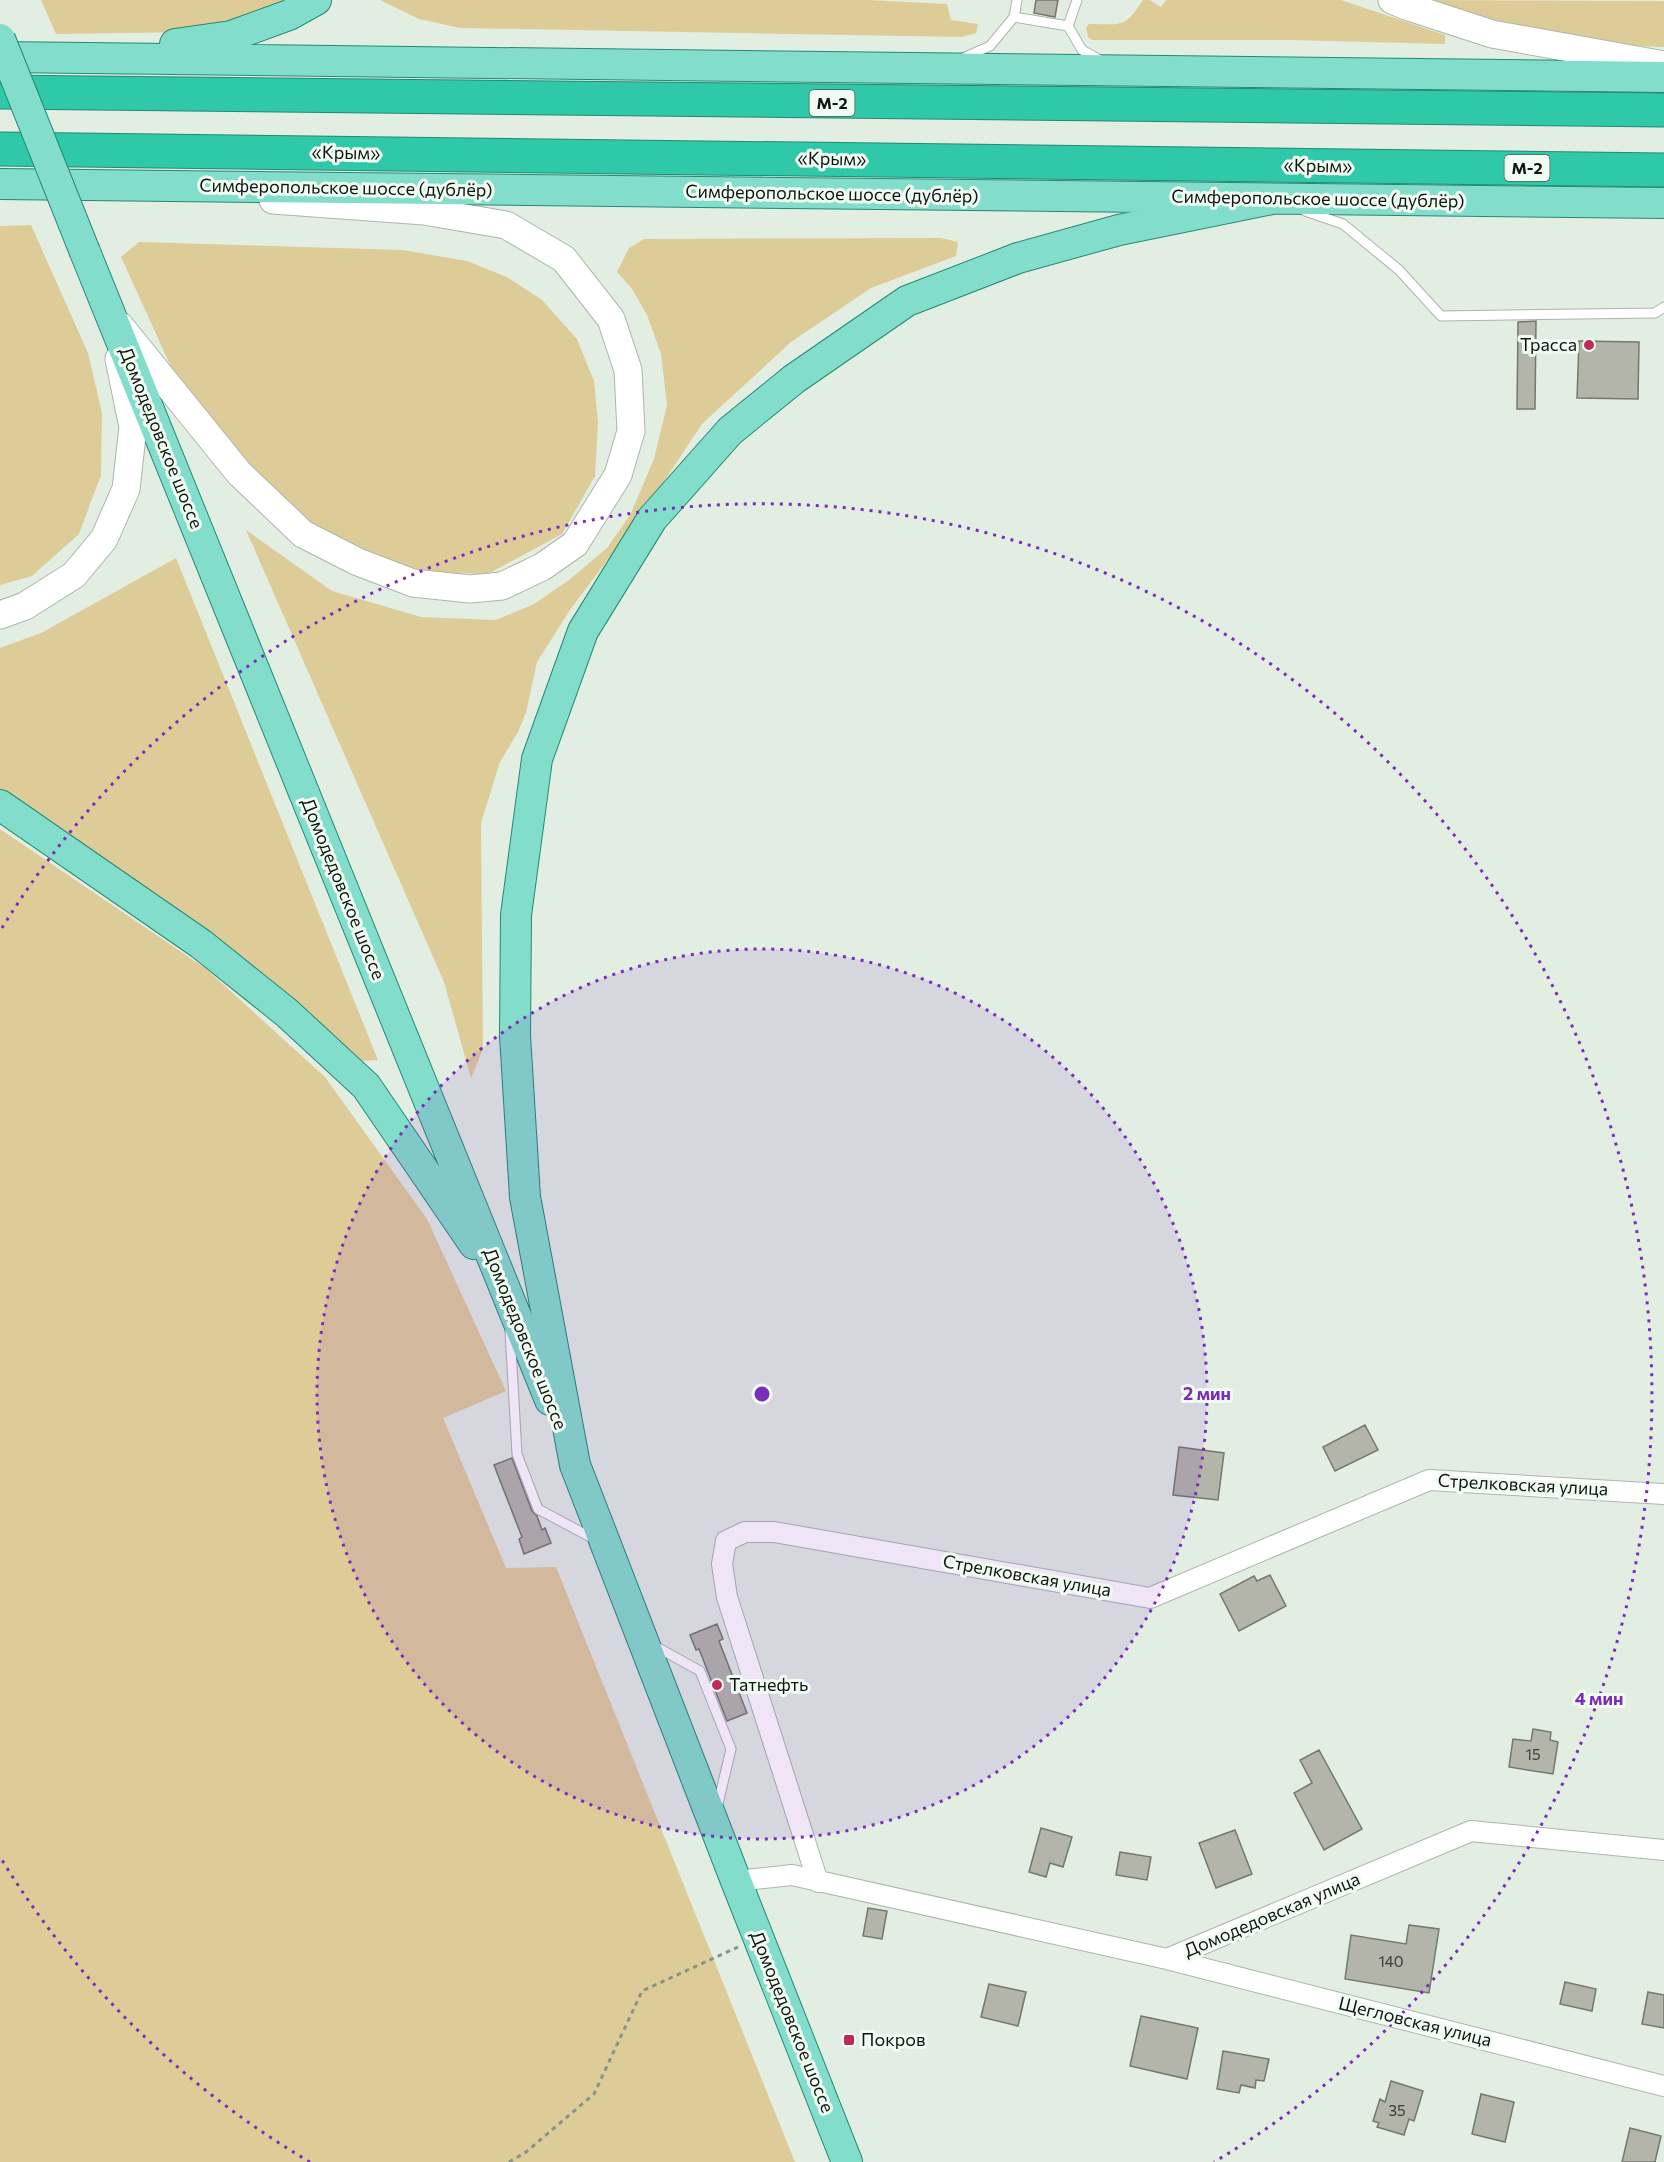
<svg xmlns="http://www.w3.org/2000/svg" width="1664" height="2162" viewBox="0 0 1664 2162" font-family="Commissioner,sans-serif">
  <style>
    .green { fill: #decc98 }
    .building { fill: #b2b5a8; stroke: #75786c; stroke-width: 1.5 }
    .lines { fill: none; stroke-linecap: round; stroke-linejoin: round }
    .lane-casing { stroke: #abb6ab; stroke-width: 11 }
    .street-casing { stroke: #abb6ab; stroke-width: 22 }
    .secondary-casing { stroke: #abb6ab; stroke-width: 29 }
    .primary-casing { stroke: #248974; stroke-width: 32 }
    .highway-casing { stroke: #248974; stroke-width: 35 }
    .path { stroke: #8a928a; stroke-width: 3; stroke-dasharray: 4.5 4.5; stroke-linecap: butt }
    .lane { stroke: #fff; stroke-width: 9 }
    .street { stroke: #fff; stroke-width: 20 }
    .secondary { stroke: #fff; stroke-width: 27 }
    .primary { stroke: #82decb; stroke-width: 30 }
    .highway { stroke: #2fc8a8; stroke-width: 33 }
    .primary-bridge-casing { stroke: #248974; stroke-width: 32; stroke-linecap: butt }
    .primary-bridge { stroke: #82decb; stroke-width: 30 }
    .ring { fill: none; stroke: #7b2cbf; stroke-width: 3; stroke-dasharray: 3 6 }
    .poi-dot { fill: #bb2c58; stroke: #f0fcf1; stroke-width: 2 }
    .labels { text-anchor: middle; stroke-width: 6; stroke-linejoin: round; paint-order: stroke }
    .number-label { font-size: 15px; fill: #393d38 }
    .shield { fill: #f0fcf1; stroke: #545a55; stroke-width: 1.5 }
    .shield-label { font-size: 16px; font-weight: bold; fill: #111512 }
    .street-label { font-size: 18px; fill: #111512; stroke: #f0fcf1 }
    .poi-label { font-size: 18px; fill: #111512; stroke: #f0fcf1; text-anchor: start }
    .centre { fill: #7b2cbf; stroke: #f0fcf1; stroke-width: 3 }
    .ring-label { font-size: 18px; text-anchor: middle; font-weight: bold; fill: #7b2cbf; stroke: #f0fcf1; stroke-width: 6; stroke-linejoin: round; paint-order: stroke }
  </style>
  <rect width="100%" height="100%" fill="#e3eee3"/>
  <path class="green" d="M41 0H288L242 21 193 32 56 34Z
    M380 0H867L947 4 951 20 978 24 976 33 962 37 460 28 419 19Z
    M1143 0H1150L1161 7 1166 0H1341L1445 35V44L1288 40H1092L1088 37 1086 28 1089 24C1122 24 1124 29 1143 0Z
    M1423 0 1664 1V47L1630 46 1491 25Z
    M31 225 88 353 102 413 101 475 79 534 32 576 0 585V226Z
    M941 238 958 242 956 256 871 288 791 342 702 424 645 510 570 610 537 662 526 713 518 732 500 762 481 823 483 1049 471 1078 444 982 246 530 332 591 421 617 496 620 534 604 569 580 607 548 630 515 654 459 667 405 661 354 647 315 632 289 617 272 629 248 644 239Z
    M139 242 403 250 467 261 507 277 542 300 577 339 594 381 598 422 595 476 562 534 488 574 423 572 334 544 266 486 172 369 121 257Z
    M176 558 378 1060 363 1061 246 962 0 793V648L41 633Z
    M0 829 205 968 325 1077 427 1219 506 1391 443 1418 506 1568 556 1567 795 2162H0Z"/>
  <path class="building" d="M1036 0H1058L1055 17 1034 13Z
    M1536 321 1535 409H1517L1518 322Z
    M1579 341 1639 342 1638 399 1577 398Z
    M1365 1425 1378 1450 1335 1471 1323 1447Z
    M1179 1447 1224 1453 1218 1500 1173 1495Z
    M512 1458 532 1511 537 1516 542 1530 545 1528 551 1543 524 1554 519 1539 522 1537 494 1465Z
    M1270 1575 1286 1606 1239 1631 1220 1594 1254 1576 1257 1581Z
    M717 1624 723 1639 719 1641 747 1713 727 1721 699 1649 696 1650 690 1635Z
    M1533 1729 1551 1732 1550 1740 1558 1742 1553 1774 1509 1767 1513 1739 1531 1741Z
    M1319 1750 1362 1829 1324 1850 1294 1793 1312 1783 1300 1760Z
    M1041 1828 1072 1837 1063 1867 1050 1863 1046 1877 1029 1872Z
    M1235 1830 1252 1874 1216 1888 1199 1843Z
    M1120 1852 1151 1857 1147 1880 1116 1875Z
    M868 1908 887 1911 882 1939 863 1936Z
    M1409 1925 1439 1929 1429 1993 1345 1979 1351 1935 1406 1944Z
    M1565 1982 1596 1989 1592 2011 1560 2004Z
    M989 1984 1026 1992 1018 2026 981 2017Z
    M1648 1992 1664 1995V2028L1642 2024Z
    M1141 2016 1198 2028 1187 2079 1130 2066Z
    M1223 2051 1269 2059 1264 2081 1256 2080 1255 2088 1241 2085 1239 2093 1217 2089Z
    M1391 2081 1423 2091 1414 2121 1409 2119 1404 2135 1377 2127 1379 2123 1373 2121 1380 2099 1385 2102Z
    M1481 2094 1514 2102 1505 2142 1472 2134Z
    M1630 2128 1661 2136 1655 2162H1622Z"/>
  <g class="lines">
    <defs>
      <path id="lane" d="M1014 17 1017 0
        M1068 26 1077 0
        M963 58 990 46 1014 17 1068 26 1082 50 1102 61
        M1305 211 1343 224 1399 270 1441 316 1655 313 1664 307
        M510 1331 517 1454 538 1509 596 1540
        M653 1645 700 1671 731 1749 717 1808"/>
      <path id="street" d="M736 1881 792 1875 1167 1959 1471 1831 1664 1850
        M818 1882 727 1597 722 1564 726 1541 745 1532H774L1150 1598 1429 1480 1664 1494
        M1167 1959 1664 2086"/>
      <path id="secondary" d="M1392 0 1406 6 1492 34 1664 65
        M120 326 239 473 303 534 358 562 413 583 470 589 502 586 542 567 575 544 618 475 631 431 628 370 611 319 564 259 506 225 424 211 273 200
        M0 615 25 606 74 575 104 539 126 489 133 427 119 359"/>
      <path id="primary" d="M175 44 231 36 289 15 316 0
        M0 57 1664 77
        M0 184 1664 203
        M85 252 550 1400
        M0 805 201 944 287 1013 366 1086 474 1244
        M847 2162 736 1881 575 1465 525 1197 515 1036 516 915 537 759 583 631 652 519 730 431 794 379 907 301 1018 258 1119 230 1272 199"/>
      <path id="highway" d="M0 92 1664 110
        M0 149 1664 170"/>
    </defs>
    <use href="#lane" class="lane-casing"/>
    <use href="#street" class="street-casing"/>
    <use href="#secondary" class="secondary-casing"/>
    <use href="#primary" class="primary-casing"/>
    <use href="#highway" class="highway-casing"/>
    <path class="path" d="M509 2162 526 2152 594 2094 642 1991 738 1947"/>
    <use href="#lane" class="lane"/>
    <use href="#street" class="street"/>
    <use href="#secondary" class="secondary"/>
    <use href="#primary" class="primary"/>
    <use href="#highway" class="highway"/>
    <defs>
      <path id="primary-bridge" d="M0 39 85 252"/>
    </defs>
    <use href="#primary-bridge" class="primary-bridge-casing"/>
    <use href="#primary-bridge" class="primary-bridge"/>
  </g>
  <circle cx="762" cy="1394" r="445" fill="#7b2cbf" fill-opacity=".12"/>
  <g class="ring">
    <circle cx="762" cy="1394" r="445"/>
    <path d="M310 2162A891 891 0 0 1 2 1860M2 928A891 891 0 1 1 1214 2162"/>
  </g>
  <g class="poi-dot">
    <circle cx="1589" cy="345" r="6"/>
    <circle cx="717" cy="1685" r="6"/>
    <rect x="843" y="2034" width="12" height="12" rx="3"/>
  </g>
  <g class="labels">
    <g class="number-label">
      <text x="1533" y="1760">15</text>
      <text x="1391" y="1967">140</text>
      <text x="1397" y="2116">35</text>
    </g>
    <g class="shield">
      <rect x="809.5" y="90" width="45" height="26" rx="4.5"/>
      <rect x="1504.5" y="155" width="45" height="26" rx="4.5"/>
    </g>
    <g class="shield-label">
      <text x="832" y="109">М-2</text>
      <text x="1527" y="174">М-2</text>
    </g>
    <g class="street-label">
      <text transform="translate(346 153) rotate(1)" y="6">«Крым»</text>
      <text transform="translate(832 159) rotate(1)" y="6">«Крым»</text>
      <text transform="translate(1318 166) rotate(1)" y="6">«Крым»</text>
      <text transform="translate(346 188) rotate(1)" y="6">Симферопольское шоссе (дублёр)</text>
      <text transform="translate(832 194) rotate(1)" y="6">Симферопольское шоссе (дублёр)</text>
      <text transform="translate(1318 199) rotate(1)" y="6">Симферопольское шоссе (дублёр)</text>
      <text transform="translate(161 438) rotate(68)" y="6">Домодедовское шоссе</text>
      <text transform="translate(343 889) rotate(68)" y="6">Домодедовское шоссе</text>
      <text transform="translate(525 1339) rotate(68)" y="6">Домодедовское шоссе</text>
      <text transform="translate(1523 1485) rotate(3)" y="6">Стрелковская улица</text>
      <text transform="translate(1027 1576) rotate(10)" y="6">Стрелковская улица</text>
      <text transform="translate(1272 1915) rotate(-23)" y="6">Домодедовская улица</text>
      <text transform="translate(792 2022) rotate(68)" y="6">Домодедовское шоссе</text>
      <text transform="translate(1415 2022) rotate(14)" y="6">Щегловская улица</text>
    </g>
    <g class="poi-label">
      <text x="1577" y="351" text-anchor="end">Трасса</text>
      <text x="729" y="1691">Татнефть</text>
      <text x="861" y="2046">Покров</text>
    </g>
  </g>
  <circle cx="762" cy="1394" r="9" class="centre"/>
  <g class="ring-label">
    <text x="1207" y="1400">2 мин</text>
    <text x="1599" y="1705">4 мин</text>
  </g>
</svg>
